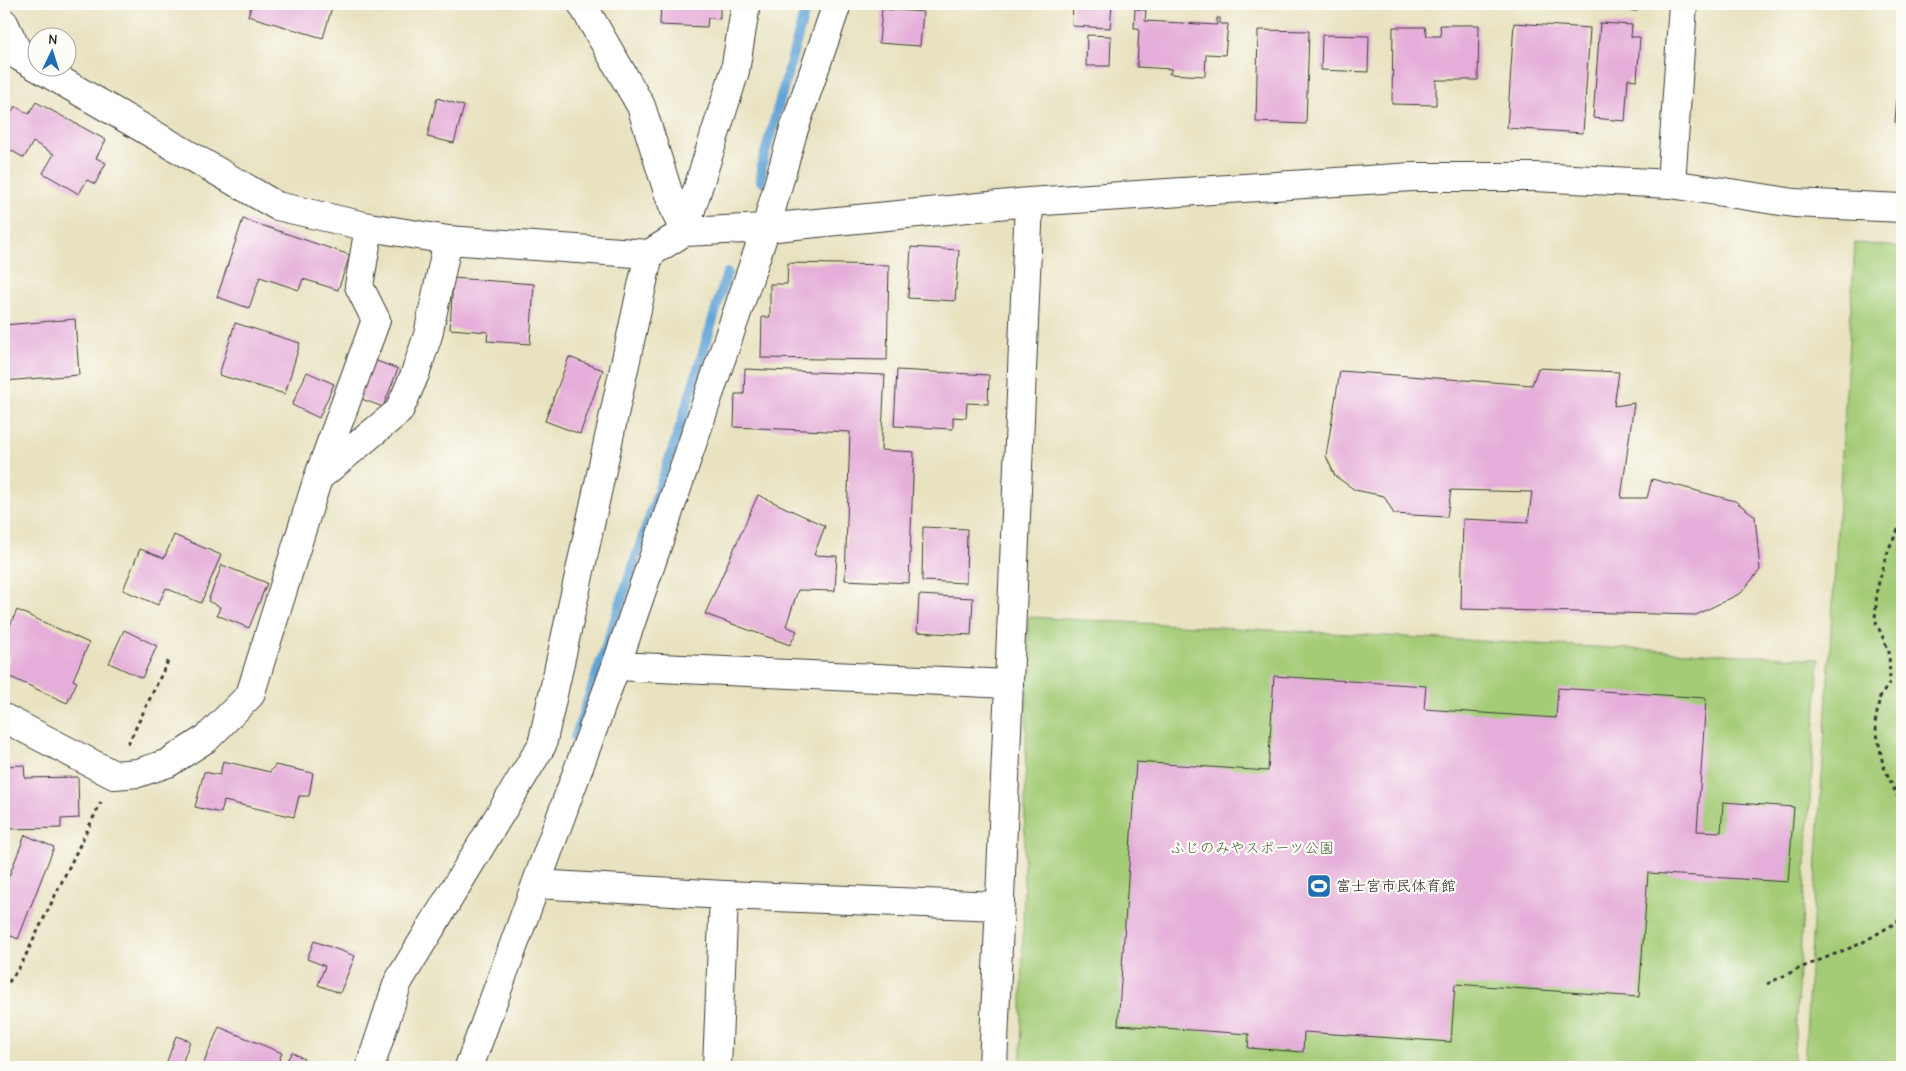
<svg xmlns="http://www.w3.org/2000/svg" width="1906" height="1071" viewBox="0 0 1906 1071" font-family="'Comic Neue','Klee One',sans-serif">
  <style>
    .green { fill: #a4cc77; stroke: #60744a }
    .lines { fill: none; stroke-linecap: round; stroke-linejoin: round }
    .stream { stroke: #61a3d5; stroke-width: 10 }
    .building { fill: #e5add9 }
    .minor-casing { stroke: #3b3a35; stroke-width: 30 }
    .tertiary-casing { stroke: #3b3a35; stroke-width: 30 }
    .path { stroke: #3b3a35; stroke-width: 3; stroke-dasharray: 4 4; stroke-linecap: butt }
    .minor { stroke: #fff; stroke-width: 28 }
    .tertiary { stroke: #fff; stroke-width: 28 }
    .labels { text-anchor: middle; stroke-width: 4.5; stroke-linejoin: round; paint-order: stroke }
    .park-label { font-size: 15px; fill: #4c5a3c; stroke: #fdfcf7 }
    .poi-label { font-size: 15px; fill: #1c1c1c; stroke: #fdfcf7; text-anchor: start }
  </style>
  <rect width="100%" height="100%" fill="#fdfcf7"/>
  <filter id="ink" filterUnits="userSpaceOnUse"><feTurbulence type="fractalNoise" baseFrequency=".02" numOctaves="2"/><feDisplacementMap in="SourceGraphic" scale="10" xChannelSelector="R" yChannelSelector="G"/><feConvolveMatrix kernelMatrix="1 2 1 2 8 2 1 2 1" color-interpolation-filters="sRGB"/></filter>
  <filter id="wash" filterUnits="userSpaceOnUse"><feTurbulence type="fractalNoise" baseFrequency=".0096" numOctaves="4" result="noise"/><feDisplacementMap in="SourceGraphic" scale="20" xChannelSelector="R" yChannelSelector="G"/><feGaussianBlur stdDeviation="1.12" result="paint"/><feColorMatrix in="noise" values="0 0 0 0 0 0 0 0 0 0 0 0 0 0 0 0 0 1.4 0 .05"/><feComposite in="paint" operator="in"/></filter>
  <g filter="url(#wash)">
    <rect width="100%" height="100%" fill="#e8e2c0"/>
    <path class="green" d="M1855 243 1902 247V1067H1804Z
      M1028 617 1819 659 1793 1067H1021Z"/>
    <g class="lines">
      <path class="stream" d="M761 181 762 164 807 4
        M575 738 682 421 727 273"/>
    </g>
    <g id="blocks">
      <path class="building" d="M252 4H333L323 38 248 16Z
        M661 4H720V19L708 18 707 27 660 25Z
        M1073 4H1112L1110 28 1072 26Z
        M1527 4H1637V11Z
        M882 9 923 12 920 46 879 43Z
        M1135 9 1146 10 1145 21 1217 25V18H1220V24H1228L1225 55 1206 54 1205 76 1169 74 1172 69 1137 67 1139 28H1134Z
        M1514 23 1590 28 1583 133 1507 128Z
        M1600 23 1632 25 1631 37H1640L1637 80 1628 79 1625 121 1593 118Z
        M1440 25H1479L1478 80H1436V105L1392 104 1393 27H1425L1427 36H1441Z
        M1258 30 1309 31 1306 124 1256 122Z
        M1087 35 1111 36 1110 66H1086Z
        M1322 35 1369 36 1368 72 1321 70Z
        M1901 45H1902V123L1895 122Z
        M437 98 464 106 454 143 427 137Z
        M36 102 106 140 96 158 106 163 95 184 87 180 79 194 43 173 54 154 33 142 24 158 4 146V126L15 106 29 114Z
        M243 219 350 255 338 290 303 279 299 290 260 277 249 308 217 297Z
        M911 247 959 250 955 301 908 298Z
        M788 263 889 265 887 360 761 358 762 317H770V284H787Z
        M453 278 534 284 530 344 487 341 488 332 450 329Z
        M75 319 79 375 4 381V325Z
        M235 323 300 343 285 394 219 375Z
        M569 357 603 370 580 434 545 421Z
        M374 360 398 369 383 407 359 398Z
        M1538 368 1619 372 1614 406 1634 403 1621 498H1647L1652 479 1735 501 1755 516 1760 570 1741 593 1696 615 1461 609 1463 519 1528 522 1532 492 1451 490 1447 517 1394 514 1384 496 1355 490 1335 476 1326 456 1340 371 1532 385Z
        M745 369 885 375 881 450 914 452 909 583 845 580 850 432 734 427 735 394H744Z
        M897 370 989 375 988 404 967 403 966 418 953 417V429L894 426Z
        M307 372 334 384 319 418 292 405Z
        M758 495 825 526 814 555 837 556 835 591 798 590 786 626 797 631 790 645 705 614Z
        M923 527 967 529 966 583 922 581Z
        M174 535 221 555 201 603 166 588 158 605 123 590 140 549 164 558Z
        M222 565 267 583 249 628 217 615 220 607 208 601Z
        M919 595 973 598 971 635 917 632Z
        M17 610 89 643 73 680 77 682 67 703 8 676 10 650 4 647V639Z
        M124 630 157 646 142 678 109 663Z
        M1274 676 1426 686 1424 709 1556 718 1558 688 1706 698 1697 831 1721 832 1723 802 1794 807 1788 882 1648 873 1639 997 1455 984 1451 1042 1304 1032 1303 1052 1248 1048 1249 1034 1118 1025 1136 762 1268 771Z
        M223 761 270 772 275 765 313 773 309 796H299L294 817 224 801 221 813 195 807 204 772 220 775Z
        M24 765 25 778 78 777 79 818 61 819V828L6 829 4 766Z
        M25 835 54 847 18 939 4 933V889Z
        M314 941 355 956 340 993 318 985 325 966 307 959Z
        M219 1027 282 1053 276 1067H202Z
        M176 1036 190 1041 182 1064 190 1067H165Z
        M292 1052 309 1062 305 1067H283Z
        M595 1063 661 1066V1067H595Z"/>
    </g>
  </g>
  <g filter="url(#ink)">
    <use href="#blocks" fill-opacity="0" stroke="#3b3a35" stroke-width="1"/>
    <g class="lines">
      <defs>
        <path id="minor" d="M582 4 641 106 669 195 684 232 766 228
          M4 23 20 57 277 206 369 227 448 240 649 254 684 232 735 71 746 4
          M318 478 376 320 359 286 369 227
          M616 666 1009 684
          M4 718 114 775 138 773 168 763 207 738 250 695 318 478 399 411 415 374 428 335 448 240
          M536 884 724 895 999 906
          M370 1067 398 982 542 745 649 254
          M469 1067 616 666 766 228 793 132 837 4
          M717 1067 724 895"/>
        <path id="tertiary" d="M1671 184 1683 4
          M766 228 1029 202 1412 177H1534L1671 184 1794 203 1902 208
          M993 1067 1029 202"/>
      </defs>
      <use href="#minor" class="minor-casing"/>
      <use href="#tertiary" class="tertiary-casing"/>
      <path class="path" d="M1902 522 1889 548 1877 589 1875 620 1889 651 1890 682 1880 697 1875 723 1883 765 1902 806
        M128 744 169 659
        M1767 984 1800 968 1860 944 1902 919
        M4 989 21 965 101 802"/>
      <use href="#minor" class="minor"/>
      <use href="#tertiary" class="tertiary"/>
    </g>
  </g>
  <defs>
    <symbol id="stadium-square" viewBox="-11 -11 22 22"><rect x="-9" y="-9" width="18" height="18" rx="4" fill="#1f6fb2" stroke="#fdfcf7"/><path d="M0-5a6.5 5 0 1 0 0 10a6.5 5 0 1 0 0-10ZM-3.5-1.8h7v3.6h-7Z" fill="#fff"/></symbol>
  </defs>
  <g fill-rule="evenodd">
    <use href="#stadium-square" x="1305" y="872" width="28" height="28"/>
  </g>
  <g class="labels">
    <g class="park-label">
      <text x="1252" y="853">ふじのみやスポーツ公園</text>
    </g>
    <g class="poi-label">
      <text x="1336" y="891">富士宮市民体育館</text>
    </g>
  </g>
  <rect width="1906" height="1071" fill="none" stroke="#fdfcf7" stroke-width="20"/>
  <g transform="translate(52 52) rotate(4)"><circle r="24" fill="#fdfcf7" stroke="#a3a29f"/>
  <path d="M0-4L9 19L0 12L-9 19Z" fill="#1f6fb2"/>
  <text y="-8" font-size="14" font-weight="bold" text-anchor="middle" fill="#1c1c1c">N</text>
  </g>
</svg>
